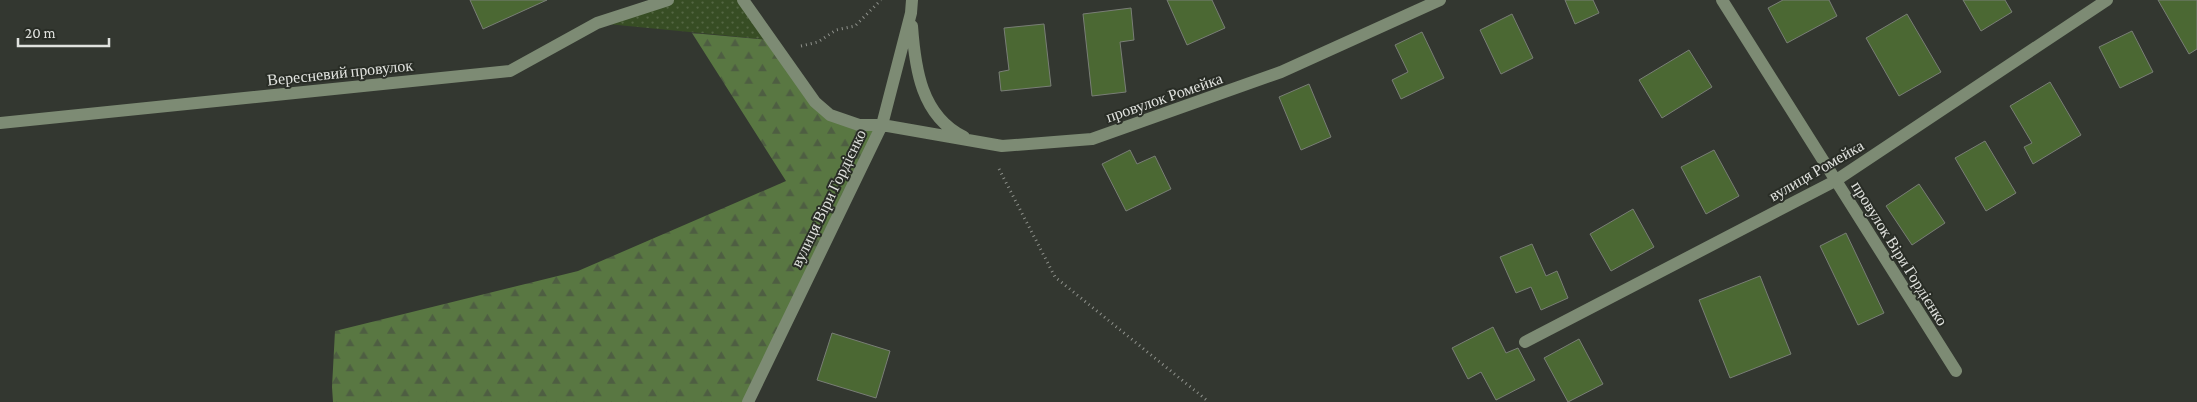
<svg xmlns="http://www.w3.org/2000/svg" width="2197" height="402" viewBox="0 0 2197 402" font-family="'Crimson Pro',serif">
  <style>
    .grass { fill: url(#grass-dots) }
    .forest { fill: url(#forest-firs) }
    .building { fill: #4b6833; stroke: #797e76 }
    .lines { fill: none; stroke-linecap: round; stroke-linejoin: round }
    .path { stroke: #8f928c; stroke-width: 3; stroke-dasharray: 1 4; stroke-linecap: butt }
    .minor { stroke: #7d8b74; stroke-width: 12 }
    .labels { text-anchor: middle; stroke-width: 4; stroke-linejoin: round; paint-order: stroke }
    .street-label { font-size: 16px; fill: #e0e2de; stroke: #292d26 }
  </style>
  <defs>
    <pattern id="grass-dots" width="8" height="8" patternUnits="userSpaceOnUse" patternTransform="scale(1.25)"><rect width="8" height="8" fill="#374d24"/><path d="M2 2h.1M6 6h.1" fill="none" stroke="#546643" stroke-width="1.8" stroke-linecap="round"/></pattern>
    <pattern id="forest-firs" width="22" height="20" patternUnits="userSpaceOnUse" patternTransform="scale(1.25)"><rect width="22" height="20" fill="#597742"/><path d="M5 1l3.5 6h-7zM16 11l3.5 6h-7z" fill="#4e5e42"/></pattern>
  </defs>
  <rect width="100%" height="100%" fill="#333730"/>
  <path class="grass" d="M668 0H743L771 40 597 23Z"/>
  <path class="forest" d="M692 33 771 40 830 115 882 125 748 402H333L332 387 335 331 578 271 786 181Z"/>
  <path class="building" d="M470 0H547L483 29Z
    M1167 0H1212L1225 28 1187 45Z
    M1565 0H1593L1599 13 1575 24Z
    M1783 0H1829L1837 16 1787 43 1768 8Z
    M1963 0H2005L2012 12 1981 31Z
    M2158 0H2197V49L2189 54Z
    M1131 8 1134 40 1120 42 1126 92 1092 96 1083 14Z
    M1512 14 1533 58 1501 74 1480 30Z
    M1907 14 1941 72 1899 96 1866 38Z
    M1044 24 1051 86 1001 91 999 72 1009 70 1004 28Z
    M2132 31 2153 72 2120 88 2099 47Z
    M1422 32 1444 78 1401 99 1392 80 1408 72 1395 45Z
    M1689 50 1712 87 1662 118 1639 80Z
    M2050 82 2081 135 2033 164 2024 147 2032 143 2010 106Z
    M1309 84 1331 137 1301 150 1279 97Z
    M1985 141 2016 193 1986 211 1955 158Z
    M1130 150 1137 164 1155 156 1171 189 1126 211 1102 164Z
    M1714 150 1739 196 1706 214 1681 167Z
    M1919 184 1945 223 1912 245 1886 206Z
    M1633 209 1654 247 1611 271 1590 234Z
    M1846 233 1884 313 1858 325 1820 246Z
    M1532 244 1546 276 1557 271 1568 298 1541 310 1531 287 1516 293 1500 257Z
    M1760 276 1791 354 1730 378 1699 300Z
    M1493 327 1506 353 1518 348 1535 380 1496 400 1481 372 1468 379 1452 348Z
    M832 333 890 351 876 398 817 380Z
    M1579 339 1603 384 1568 402 1544 358Z"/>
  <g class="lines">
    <path class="path" d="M801 46 818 42 836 30 855 26 881 0
      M999 169 1055 277 1209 402"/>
    <path class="minor" d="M743 0 815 102 830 115 859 125H882L1002 146 1092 139 1281 72 1440 0
      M1722 0 1956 371
      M912 26C915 68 921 116 964 137
      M0 123 510 71 597 23 668 0
      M1525 342 1835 181 2107 0
      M748 402 882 125 911 13 912 0"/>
  </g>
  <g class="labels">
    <g class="street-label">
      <text transform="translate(340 72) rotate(-6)" y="6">Вересневий провулок</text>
      <text transform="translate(1164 97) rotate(-19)" y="6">провулок Ромейка</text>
      <text transform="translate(1816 170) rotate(-30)" y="6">вулиця Ромейка</text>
      <text transform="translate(828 198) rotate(-64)" y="6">вулиця Віри Гордієнко</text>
      <text transform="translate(1900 253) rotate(58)" y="6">провулок Віри Гордієнко</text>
    </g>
  </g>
  <path d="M18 38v8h91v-8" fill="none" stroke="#e0e2de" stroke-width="2.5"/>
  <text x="25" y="38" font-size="15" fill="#e0e2de" stroke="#292d26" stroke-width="4" paint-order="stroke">20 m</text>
</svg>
